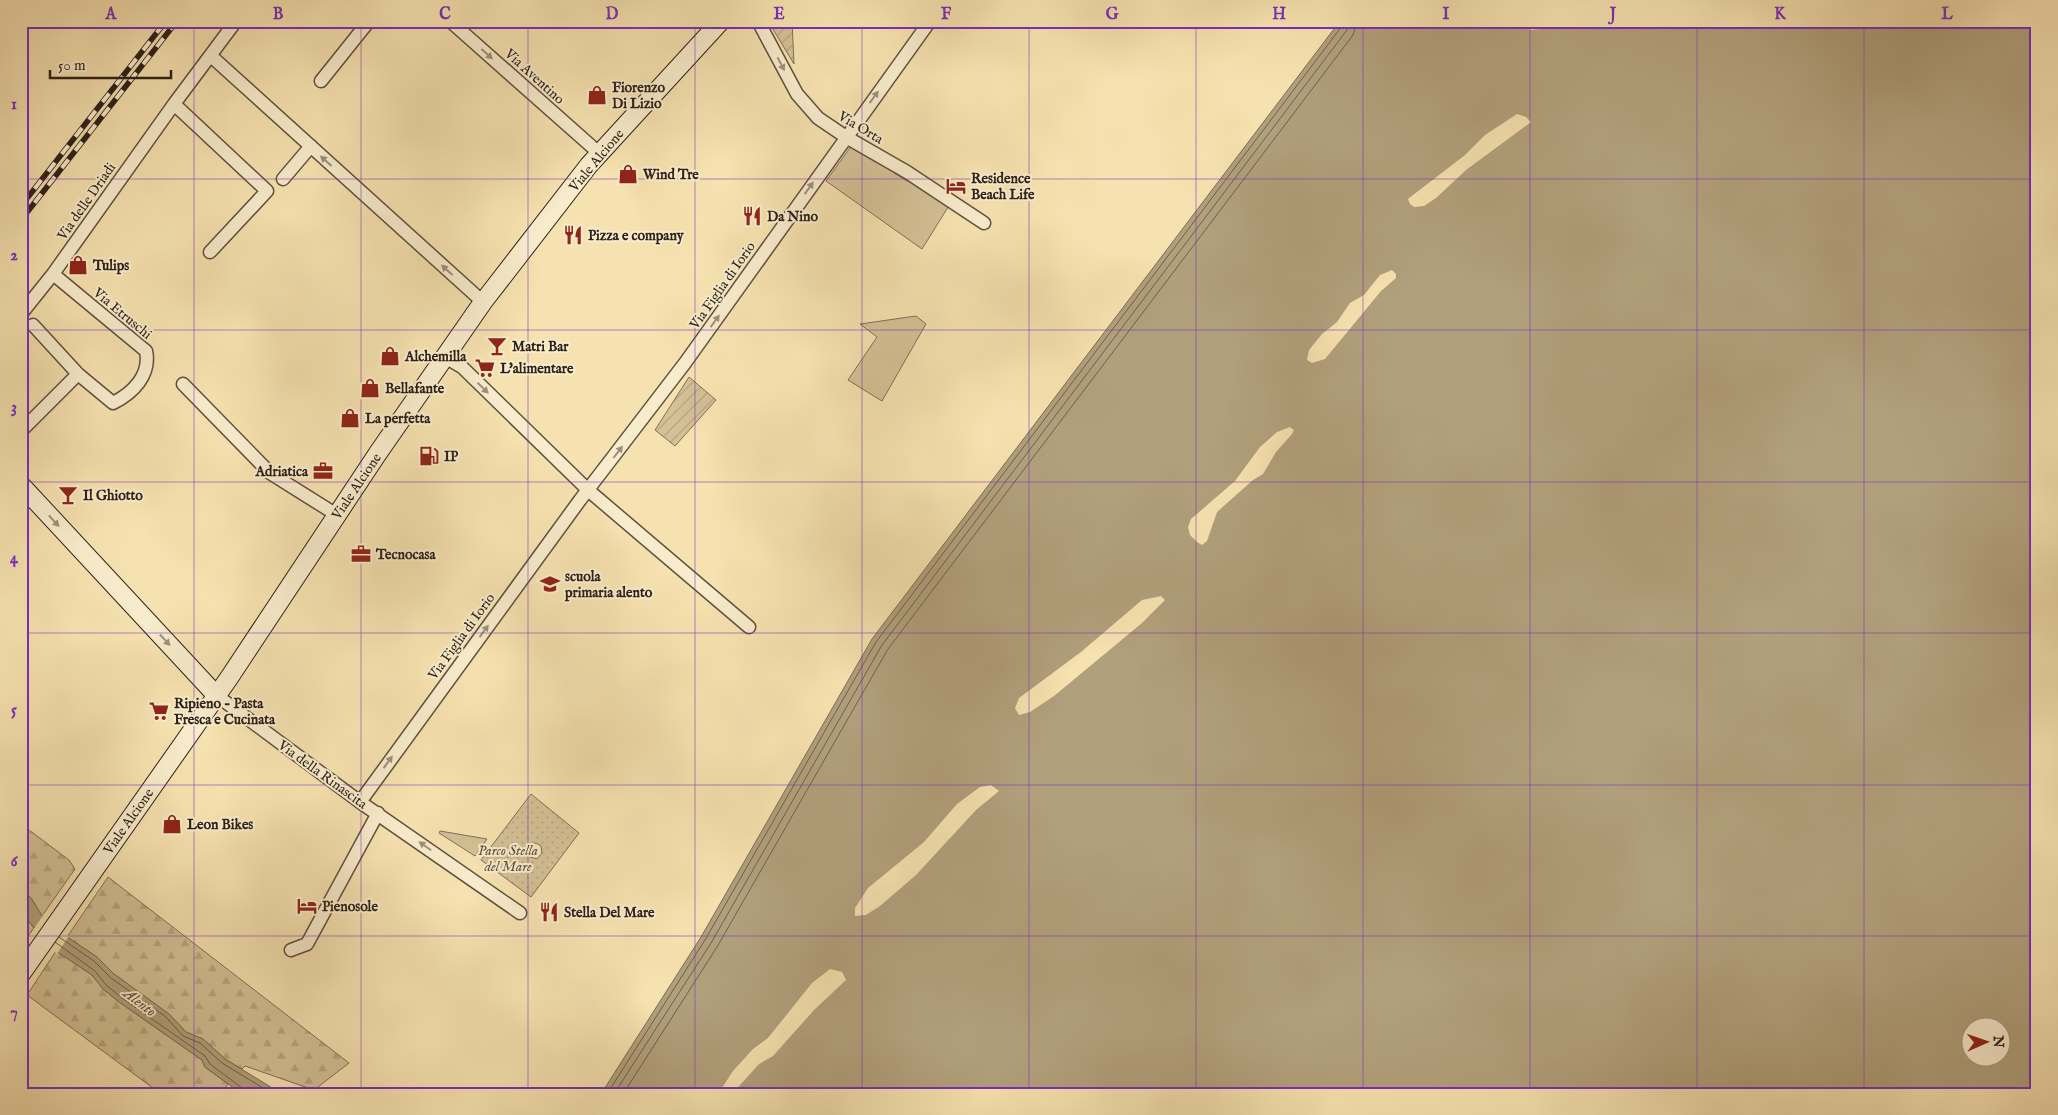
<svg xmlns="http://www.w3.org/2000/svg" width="2058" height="1115" viewBox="0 0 2058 1115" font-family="'IM FELL English',serif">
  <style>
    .grass { fill: #d4c196; stroke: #807057 }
    .forest { fill: url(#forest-firs); stroke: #807057 }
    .park { fill: url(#park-dots); stroke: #807057; fill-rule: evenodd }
    .garden { fill: url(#garden-furrows); stroke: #807057 }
    .water { fill: #b1a07c; stroke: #7c6d54; fill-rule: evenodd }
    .pier { fill: #f6e2b0 }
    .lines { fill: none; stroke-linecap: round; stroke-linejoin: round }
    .shore { stroke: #6e604a; stroke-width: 1 }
    .street-casing { stroke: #5e503e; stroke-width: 15 }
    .secondary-casing { stroke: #2c2018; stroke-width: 20 }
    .street { stroke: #f9eccc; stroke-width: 12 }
    .secondary { stroke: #f9eccc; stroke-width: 18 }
    .rail-casing { stroke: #2c2018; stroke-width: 5.5 }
    .rail { stroke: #f9eccc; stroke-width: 4; stroke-dasharray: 11; stroke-linecap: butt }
    .oneway { fill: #9d907b }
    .grid { fill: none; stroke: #7b2cbf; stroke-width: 1; stroke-opacity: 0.55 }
    .labels { text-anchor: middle; stroke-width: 4; stroke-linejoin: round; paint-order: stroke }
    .street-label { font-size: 14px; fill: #2c2018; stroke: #f9eccc }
    .poi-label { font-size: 14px; font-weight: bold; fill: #2c2018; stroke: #f9eccc; text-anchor: start }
    .park-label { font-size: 14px; font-style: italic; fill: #5e503e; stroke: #f9eccc }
    .water-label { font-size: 15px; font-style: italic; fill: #5b4d3b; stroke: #f9eccc }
    .neatline { fill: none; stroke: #7b2cbf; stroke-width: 2 }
    .grid-label { font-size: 16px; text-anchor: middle; font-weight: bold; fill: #7b2cbf }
  </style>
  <defs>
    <pattern id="forest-firs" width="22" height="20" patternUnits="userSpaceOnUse" patternTransform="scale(1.25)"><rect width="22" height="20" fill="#d4c196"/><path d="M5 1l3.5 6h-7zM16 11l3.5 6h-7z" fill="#b6a681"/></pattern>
    <pattern id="park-dots" width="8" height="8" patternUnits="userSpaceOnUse" patternTransform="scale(1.25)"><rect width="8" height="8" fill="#d4c196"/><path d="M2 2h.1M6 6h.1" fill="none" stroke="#b6a681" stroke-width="1.8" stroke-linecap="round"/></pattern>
    <pattern id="garden-furrows" width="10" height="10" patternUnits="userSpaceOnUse" patternTransform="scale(1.25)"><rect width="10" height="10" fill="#d4c196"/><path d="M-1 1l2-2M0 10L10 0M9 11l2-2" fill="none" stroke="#b6a681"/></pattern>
  </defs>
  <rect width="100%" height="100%" fill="#f6e2b0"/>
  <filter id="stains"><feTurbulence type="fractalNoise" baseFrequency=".004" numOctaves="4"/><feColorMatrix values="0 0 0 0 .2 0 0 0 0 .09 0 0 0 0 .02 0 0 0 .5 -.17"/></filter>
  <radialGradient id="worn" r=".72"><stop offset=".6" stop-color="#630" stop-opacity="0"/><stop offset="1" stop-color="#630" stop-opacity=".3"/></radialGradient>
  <path class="grass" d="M855 141 895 167 894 173 907 181 912 178 950 204 922 249 826 181Z
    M916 316 926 324 882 401 848 380 877 337 860 324Z
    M440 831 487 839 475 856 439 833Z"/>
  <path class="forest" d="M21 824 69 860 75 869 42 916 31 898 21 890Z
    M108 877 349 1063 314 1090 245 1066 242 1069 225 1059 203 1039 186 1032 169 1014 114 974 97 957 67 937Z
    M21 913 34 928 21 946Z
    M56 951 92 975 103 989 119 1002 202 1060 205 1067 228 1084 221 1094H161L27 995Z"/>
  <path class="park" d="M531 794 579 833 531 897 481 860ZM536 843 541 846 542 853 537 859 527 856 526 849 531 844Z"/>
  <path class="garden" d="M768 21H792L794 64Z
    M689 377 716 400 675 446 655 430Z"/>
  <path class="water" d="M1340 21H2037V1094H601L701 937 872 639ZM1970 1028H2000V1058H1970Z
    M21 890 31 898 42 916 67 937 97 957 114 974 169 1014 186 1032 203 1039 225 1059 282 1094H242L205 1067 202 1060 119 1002 103 989 92 975 56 951 21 913Z"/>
  <path class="pier" d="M1525 21H1553L1540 29 1530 30 1524 26Z
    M1517 114 1526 117 1531 122 1466 170 1436 198 1424 206 1414 207 1410 204 1408 199 1413 195 1465 155 1485 135Z
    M1392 270 1396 274V278L1381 291 1325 359 1312 363 1307 360 1309 350 1322 334 1337 322 1350 303 1364 295 1380 275Z
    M1290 427 1294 430 1292 434 1276 452 1263 474 1253 480 1217 512 1207 541 1202 545 1197 542 1190 535 1188 527 1191 519 1235 481 1260 447 1277 432Z
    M1161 596 1165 600 1142 623 1054 696 1030 712 1019 715 1015 708 1019 698 1081 652 1142 600Z
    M991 785 999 791 976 810 916 875 880 906 866 915 855 916V908L868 888 924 842 957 804 980 787Z
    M44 914 69 936 57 954 33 930Z
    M830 969 842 972 846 980 814 1010 773 1056 759 1064 732 1094H718L733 1071 753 1049 768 1038 812 983Z"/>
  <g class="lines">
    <path class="shore" d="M59 937 94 961 111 978 166 1017 183 1036 200 1043 222 1063 273 1094
      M55 942 95 971 106 985 122 998 205 1056 210 1064 242 1088 244 1094
      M607 1094 705 940 876 642 1342 26 1343 21
      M614 1094 711 943 882 645 1347 30 1349 21
      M623 1094 717 947 888 649 1353 35 1357 21"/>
    <defs>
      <path id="street" d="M450 21 599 153
        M758 21 797 94 818 118 846 137 907 172 984 223
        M211 56 483 302
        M321 81 369 21
        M174 104 267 191 210 252
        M283 179 311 146
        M21 314 53 274 174 104 236 21
        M33 325 78 374 113 403C133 393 151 375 146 351L53 274
        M445 357 462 367 588 490 749 627
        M183 384 270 473 337 515
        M21 431 78 374
        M216 695 360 802 520 913
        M360 802 580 500 685 363 930 21
        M291 950 307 944 378 813"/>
      <path id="secondary" d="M21 485 216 695
        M21 974 229 678 378 453 483 302 589 165 721 21"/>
    </defs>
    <use href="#street" class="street-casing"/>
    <use href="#secondary" class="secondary-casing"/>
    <use href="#street" class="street"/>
    <use href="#secondary" class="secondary"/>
    <defs>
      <path id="rail" d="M21 206 166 21
        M21 220 177 21"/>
    </defs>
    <use href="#rail" class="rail-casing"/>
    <use href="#rail" class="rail"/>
  </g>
  <defs><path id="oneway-solid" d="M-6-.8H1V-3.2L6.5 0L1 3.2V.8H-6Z" transform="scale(1.25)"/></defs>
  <g class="oneway">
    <use href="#oneway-solid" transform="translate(487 54) rotate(42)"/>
    <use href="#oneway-solid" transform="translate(781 64) rotate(62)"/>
    <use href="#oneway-solid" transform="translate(874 97) rotate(-54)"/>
    <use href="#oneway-solid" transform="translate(326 161) rotate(-138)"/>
    <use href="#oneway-solid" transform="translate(809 188) rotate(-55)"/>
    <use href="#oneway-solid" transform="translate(447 270) rotate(-138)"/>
    <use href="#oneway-solid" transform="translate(715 321) rotate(-54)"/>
    <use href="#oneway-solid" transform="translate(483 388) rotate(44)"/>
    <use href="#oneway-solid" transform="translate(618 452) rotate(-52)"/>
    <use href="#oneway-solid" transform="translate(54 521) rotate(47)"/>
    <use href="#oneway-solid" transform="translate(484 631) rotate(-54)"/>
    <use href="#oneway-solid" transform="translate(165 640) rotate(47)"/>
    <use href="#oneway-solid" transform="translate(388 762) rotate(-54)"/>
    <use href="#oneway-solid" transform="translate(425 846) rotate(-145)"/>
  </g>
  <path class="grid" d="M194 21V1094M361 21V1094M528 21V1094M695 21V1094M862 21V1094M1029 21V1094M1196 21V1094M1363 21V1094M1530 21V1094M1697 21V1094M1864 21V1094M21 179H2037M21 330H2037M21 482H2037M21 633H2037M21 785H2037M21 936H2037"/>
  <defs>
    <symbol id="shop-bare" viewBox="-9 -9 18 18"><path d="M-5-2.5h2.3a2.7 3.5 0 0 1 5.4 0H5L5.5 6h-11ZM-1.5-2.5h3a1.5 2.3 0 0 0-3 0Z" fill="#8f2418" stroke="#f9eccc" stroke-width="2.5" paint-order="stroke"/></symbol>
    <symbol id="hotel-bare" viewBox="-9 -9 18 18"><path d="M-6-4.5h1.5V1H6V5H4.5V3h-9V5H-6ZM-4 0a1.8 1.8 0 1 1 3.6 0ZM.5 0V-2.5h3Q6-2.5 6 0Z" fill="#8f2418" stroke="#f9eccc" stroke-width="2.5" paint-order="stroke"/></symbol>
    <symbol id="restaurant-bare" viewBox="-9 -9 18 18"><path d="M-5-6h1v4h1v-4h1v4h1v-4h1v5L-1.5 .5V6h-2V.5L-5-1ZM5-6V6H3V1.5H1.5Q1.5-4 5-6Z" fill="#8f2418" stroke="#f9eccc" stroke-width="2.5" paint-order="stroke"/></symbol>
    <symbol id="bar-bare" viewBox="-9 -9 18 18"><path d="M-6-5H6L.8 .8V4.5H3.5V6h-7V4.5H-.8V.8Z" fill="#8f2418" stroke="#f9eccc" stroke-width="2.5" paint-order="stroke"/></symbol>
    <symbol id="supermarket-bare" viewBox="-9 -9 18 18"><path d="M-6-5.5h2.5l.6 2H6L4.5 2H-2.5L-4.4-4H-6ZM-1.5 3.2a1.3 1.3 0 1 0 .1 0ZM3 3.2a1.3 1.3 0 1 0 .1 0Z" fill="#8f2418" stroke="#f9eccc" stroke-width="2.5" paint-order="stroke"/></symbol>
    <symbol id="fuel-bare" viewBox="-9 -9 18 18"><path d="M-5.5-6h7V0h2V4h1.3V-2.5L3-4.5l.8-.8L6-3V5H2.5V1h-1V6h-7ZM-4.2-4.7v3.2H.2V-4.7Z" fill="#8f2418" stroke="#f9eccc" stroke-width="2.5" paint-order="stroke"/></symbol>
    <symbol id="office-bare" viewBox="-9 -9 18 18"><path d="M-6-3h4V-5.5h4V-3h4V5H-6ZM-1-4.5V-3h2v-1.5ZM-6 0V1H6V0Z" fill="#8f2418" stroke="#f9eccc" stroke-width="2.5" paint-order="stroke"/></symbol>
    <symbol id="school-bare" viewBox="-9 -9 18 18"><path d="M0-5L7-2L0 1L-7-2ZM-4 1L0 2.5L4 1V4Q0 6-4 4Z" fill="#8f2418" stroke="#f9eccc" stroke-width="2.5" paint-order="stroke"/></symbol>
  </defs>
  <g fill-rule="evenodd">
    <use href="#shop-bare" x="583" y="81" width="28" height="28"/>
    <use href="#shop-bare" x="614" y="160" width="28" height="28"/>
    <use href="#hotel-bare" x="942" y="172" width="28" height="28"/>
    <use href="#restaurant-bare" x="738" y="202" width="28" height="28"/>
    <use href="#restaurant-bare" x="559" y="221" width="28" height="28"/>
    <use href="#shop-bare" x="64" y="251" width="28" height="28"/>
    <use href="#bar-bare" x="483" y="332" width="28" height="28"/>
    <use href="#shop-bare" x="376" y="342" width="28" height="28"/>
    <use href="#supermarket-bare" x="471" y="354" width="28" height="28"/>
    <use href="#shop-bare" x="356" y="374" width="28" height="28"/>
    <use href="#shop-bare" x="336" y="404" width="28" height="28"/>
    <use href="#fuel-bare" x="415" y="442" width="28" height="28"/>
    <use href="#office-bare" x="309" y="457" width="28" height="28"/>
    <use href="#bar-bare" x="54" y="481" width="28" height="28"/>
    <use href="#office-bare" x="347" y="540" width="28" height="28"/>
    <use href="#school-bare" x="536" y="570" width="28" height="28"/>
    <use href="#supermarket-bare" x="145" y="697" width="28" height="28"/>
    <use href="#shop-bare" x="158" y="810" width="28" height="28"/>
    <use href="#hotel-bare" x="293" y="892" width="28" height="28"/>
    <use href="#restaurant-bare" x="535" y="898" width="28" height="28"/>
  </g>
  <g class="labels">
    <g class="street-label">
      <text transform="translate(535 76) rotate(42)" y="5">Via Aventino</text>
      <text transform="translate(861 127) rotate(31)" y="5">Via Orta</text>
      <text transform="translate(596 160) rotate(-50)" y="5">Viale Alcione</text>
      <text transform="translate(86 201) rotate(-55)" y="5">Via delle Driadi</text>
      <text transform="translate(722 285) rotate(-55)" y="5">Via Figlia di Iorio</text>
      <text transform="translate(123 313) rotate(40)" y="5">Via Etruschi</text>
      <text transform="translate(356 486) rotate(-56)" y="5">Viale Alcione</text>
      <text transform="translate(461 636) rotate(-54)" y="5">Via Figlia di Iorio</text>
      <text transform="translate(323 774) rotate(36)" y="5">Via della Rinascita</text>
      <text transform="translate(128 821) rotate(-55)" y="5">Viale Alcione</text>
    </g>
    <g class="poi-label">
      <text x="612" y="92">Fiorenzo<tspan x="612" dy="16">Di Lizio</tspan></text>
      <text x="643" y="179">Wind Tre</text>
      <text x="971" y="183">Residence<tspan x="971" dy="16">Beach Life</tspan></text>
      <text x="767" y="221">Da Nino</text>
      <text x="588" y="240">Pizza e company</text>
      <text x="93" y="270">Tulips</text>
      <text x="512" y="351">Matri Bar</text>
      <text x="405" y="361">Alchemilla</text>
      <text x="500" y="373">L'alimentare</text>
      <text x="385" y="393">Bellafante</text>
      <text x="365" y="423">La perfetta</text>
      <text x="444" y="461">IP</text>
      <text x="308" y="476" text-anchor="end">Adriatica</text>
      <text x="83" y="500">Il Ghiotto</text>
      <text x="376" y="559">Tecnocasa</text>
      <text x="565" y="581">scuola<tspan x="565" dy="16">primaria alento</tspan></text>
      <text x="174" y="708">Ripieno - Pasta<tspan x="174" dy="16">Fresca e Cucinata</tspan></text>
      <text x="187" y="829">Leon Bikes</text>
      <text x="322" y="911">Pienosole</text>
      <text x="564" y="917">Stella Del Mare</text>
    </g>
    <g class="park-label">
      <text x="508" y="855">Parco Stella<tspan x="508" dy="16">del Mare</tspan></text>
    </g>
    <g class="water-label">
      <text transform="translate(140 1002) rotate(37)" y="5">Alento</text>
    </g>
  </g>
  <rect width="2058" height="1115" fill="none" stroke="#f6e2b0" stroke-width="55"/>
  <g transform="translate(1986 1042) rotate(88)"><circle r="24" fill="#f9eccc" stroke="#a79a84"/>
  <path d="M0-4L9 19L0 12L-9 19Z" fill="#8f2418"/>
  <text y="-8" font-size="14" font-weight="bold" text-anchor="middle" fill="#2c2018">N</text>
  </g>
  <path d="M50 70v8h121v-8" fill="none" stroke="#2c2018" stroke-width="2.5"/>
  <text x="58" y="70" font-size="15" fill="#2c2018" stroke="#f9eccc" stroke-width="4" paint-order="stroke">50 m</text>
  <rect x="28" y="28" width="2002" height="1060" class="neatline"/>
  <g class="grid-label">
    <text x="111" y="19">A</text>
    <text x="278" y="19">B</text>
    <text x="445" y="19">C</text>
    <text x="612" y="19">D</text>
    <text x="779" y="19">E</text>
    <text x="946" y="19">F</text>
    <text x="1112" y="19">G</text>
    <text x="1279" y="19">H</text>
    <text x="1446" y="19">I</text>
    <text x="1613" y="19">J</text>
    <text x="1780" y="19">K</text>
    <text x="1947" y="19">L</text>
    <text x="14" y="109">1</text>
    <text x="14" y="260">2</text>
    <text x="14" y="412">3</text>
    <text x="14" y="563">4</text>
    <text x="14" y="715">5</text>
    <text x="14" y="866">6</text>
    <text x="14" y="1017">7</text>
  </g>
  <rect width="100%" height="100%" filter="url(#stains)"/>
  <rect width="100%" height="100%" fill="url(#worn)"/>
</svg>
